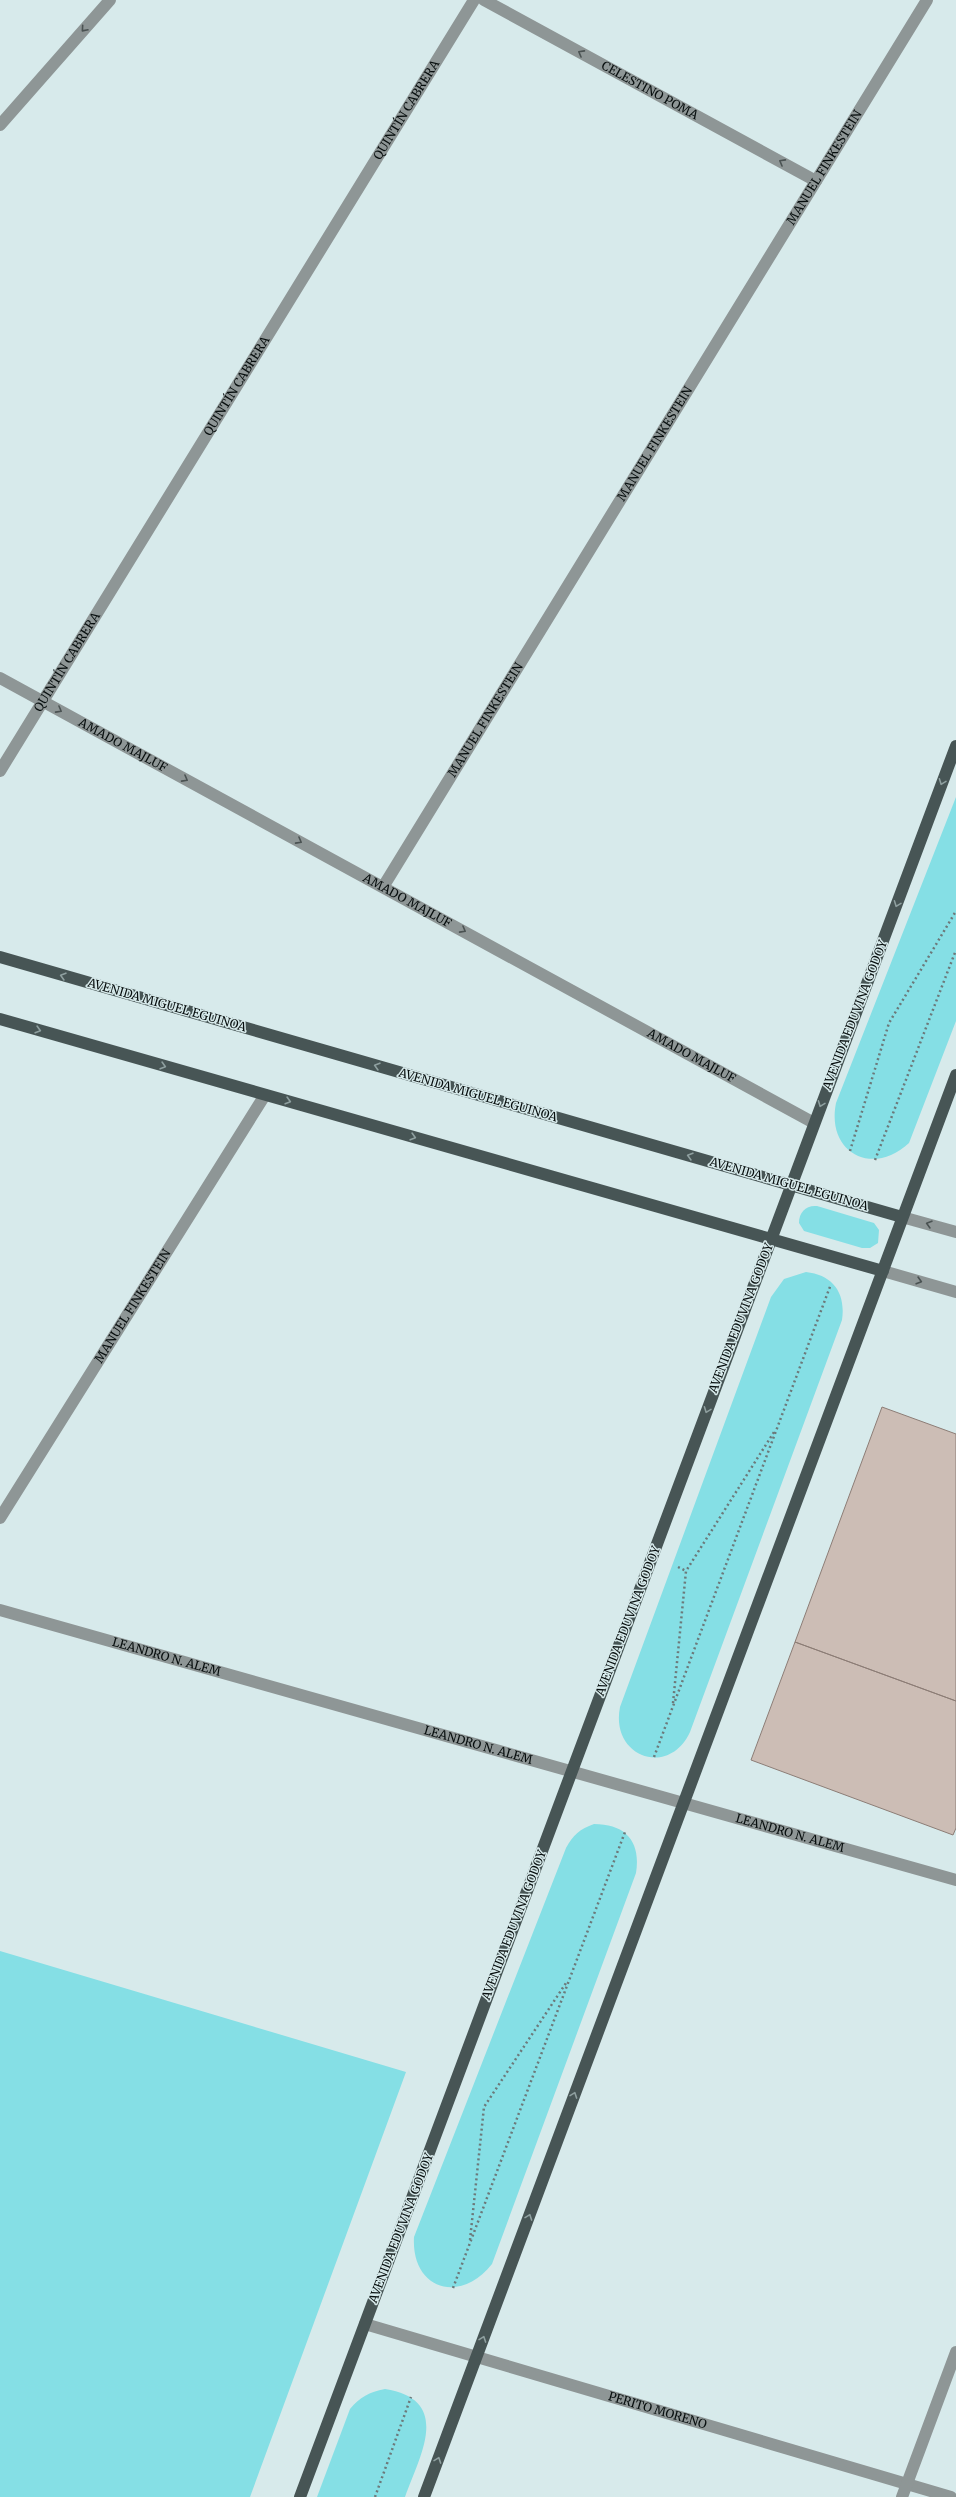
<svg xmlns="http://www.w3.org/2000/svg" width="956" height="2497" viewBox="0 0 956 2497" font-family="Merriweather,serif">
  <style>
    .green { fill: #85dfe5 }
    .building { fill: #ccbdb5; stroke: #8c7d76 }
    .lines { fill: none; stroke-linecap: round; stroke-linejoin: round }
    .path { stroke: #6c797a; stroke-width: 2.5; stroke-dasharray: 2 3; stroke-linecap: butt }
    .minor { stroke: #8e9696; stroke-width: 12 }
    .major { stroke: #475555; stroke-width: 12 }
    .oneway { stroke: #4a5252 }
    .oneway2 { stroke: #8fa0a0 }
    .labels { text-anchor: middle; stroke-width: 3; stroke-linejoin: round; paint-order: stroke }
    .street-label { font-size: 12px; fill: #070e0e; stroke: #d7eaeb }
  </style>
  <rect width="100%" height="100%" fill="#d7eaeb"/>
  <path class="green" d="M956 797V1021L909 1143C873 1177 826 1153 836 1103Z
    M817 1206 874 1223 879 1230 878 1243 870 1248H862L804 1231 799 1223C799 1212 806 1205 817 1206Z
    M806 1272C833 1275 846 1293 842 1320L690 1732C669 1778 610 1757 620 1707L771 1297 784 1279Z
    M594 1824C626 1824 641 1842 636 1873L492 2264C460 2305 411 2289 414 2237L566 1848C573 1835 580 1829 594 1824Z
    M0 1951 406 2072 250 2497H0Z
    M385 2389C453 2400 420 2455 405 2497H317L350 2409C360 2397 369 2392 385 2389Z"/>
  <path class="building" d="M882 1407 956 1434V1701L795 1642Z
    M795 1642 956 1701V1828L953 1835 751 1760Z"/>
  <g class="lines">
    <path class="path" d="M850 1151 889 1023 956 911
      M875 1160 956 950
      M678 1567 686 1571
      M673 1703 686 1571 774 1432
      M654 1757 831 1284
      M470 2240 484 2107 566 1983
      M453 2288 625 1832
      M375 2497 411 2397"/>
    <g class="minor">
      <path id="s1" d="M484 0 816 181"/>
      <path d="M0 125 110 0"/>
      <path id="s2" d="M0 678 814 1123"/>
      <path id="s3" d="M0 771 474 0"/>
      <path id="s4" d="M383 887 927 0"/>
      <path d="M902 1217 956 1232"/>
      <path d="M883 1271 956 1292"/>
      <path id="s5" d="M0 1518 265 1095"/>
      <path id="s6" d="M0 1610 956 1880"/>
      <path id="s7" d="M365 2324 951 2497"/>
      <path d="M902 2497 956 2352"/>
    </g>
    <path class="major" d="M0 957 902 1217
      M0 1019 883 1271
      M300 2497 956 746
      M424 2497 956 1075"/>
  </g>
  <defs><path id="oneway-chevron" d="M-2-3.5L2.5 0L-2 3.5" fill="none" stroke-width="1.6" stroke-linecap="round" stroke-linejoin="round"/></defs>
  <g class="oneway">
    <use href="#oneway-chevron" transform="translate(84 29) rotate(131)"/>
    <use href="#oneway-chevron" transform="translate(581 53) rotate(-151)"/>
    <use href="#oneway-chevron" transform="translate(782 162) rotate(-151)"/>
    <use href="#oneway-chevron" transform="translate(59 710) rotate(29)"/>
    <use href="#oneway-chevron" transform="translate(185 779) rotate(29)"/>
    <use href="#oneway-chevron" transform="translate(299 841) rotate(29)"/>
    <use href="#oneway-chevron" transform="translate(463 930) rotate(29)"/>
    <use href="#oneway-chevron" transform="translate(929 1224) rotate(-164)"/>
    <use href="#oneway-chevron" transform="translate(919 1281) rotate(16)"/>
  </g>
  <g class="oneway2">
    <use href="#oneway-chevron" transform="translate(942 782) rotate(111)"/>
    <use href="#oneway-chevron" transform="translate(897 904) rotate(111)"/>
    <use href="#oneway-chevron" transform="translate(63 976) rotate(-164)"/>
    <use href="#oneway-chevron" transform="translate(38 1030) rotate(16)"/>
    <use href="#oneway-chevron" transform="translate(163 1066) rotate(16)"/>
    <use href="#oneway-chevron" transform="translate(377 1066) rotate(-164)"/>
    <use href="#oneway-chevron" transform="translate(288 1101) rotate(16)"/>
    <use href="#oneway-chevron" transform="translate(821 1104) rotate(111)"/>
    <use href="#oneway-chevron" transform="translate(413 1137) rotate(16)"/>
    <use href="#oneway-chevron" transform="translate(690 1156) rotate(-164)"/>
    <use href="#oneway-chevron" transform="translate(707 1410) rotate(111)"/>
    <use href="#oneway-chevron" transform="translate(574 2095) rotate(-70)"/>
    <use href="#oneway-chevron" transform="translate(529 2217) rotate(-70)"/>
    <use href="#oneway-chevron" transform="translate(483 2339) rotate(-70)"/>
    <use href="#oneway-chevron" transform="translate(438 2460) rotate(-70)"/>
  </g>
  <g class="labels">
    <g class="street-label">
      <text dy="4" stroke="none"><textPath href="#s1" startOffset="189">CELESTINO POMA</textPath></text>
      <text dy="4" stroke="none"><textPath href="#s3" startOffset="776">QUINTÍN CABRERA</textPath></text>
      <text dy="4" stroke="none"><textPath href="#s4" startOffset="844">MANUEL FINKESTEIN</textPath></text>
      <text dy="4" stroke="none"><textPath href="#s3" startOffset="452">QUINTÍN CABRERA</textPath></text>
      <text dy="4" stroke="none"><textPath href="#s4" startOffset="520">MANUEL FINKESTEIN</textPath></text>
      <text dy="4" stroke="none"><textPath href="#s3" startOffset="128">QUINTÍN CABRERA</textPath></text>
      <text dy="4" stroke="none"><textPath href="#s4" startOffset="196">MANUEL FINKESTEIN</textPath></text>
      <text dy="4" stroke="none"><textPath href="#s2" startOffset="140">AMADO MAJLUF</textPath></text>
      <text dy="4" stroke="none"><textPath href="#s2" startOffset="464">AMADO MAJLUF</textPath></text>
      <text transform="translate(167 1005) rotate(16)" y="4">AVENIDA MIGUEL EGUINOA</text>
      <text transform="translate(855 1015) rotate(-69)" y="4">AVENIDA EDUVINA GODOY</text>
      <text dy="4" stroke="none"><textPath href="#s2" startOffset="788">AMADO MAJLUF</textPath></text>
      <text transform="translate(478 1095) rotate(16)" y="4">AVENIDA MIGUEL EGUINOA</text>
      <text transform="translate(789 1184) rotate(16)" y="4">AVENIDA MIGUEL EGUINOA</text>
      <text dy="4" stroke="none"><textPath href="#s5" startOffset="250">MANUEL FINKESTEIN</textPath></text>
      <text transform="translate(741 1318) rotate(-69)" y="4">AVENIDA EDUVINA GODOY</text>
      <text transform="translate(628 1621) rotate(-69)" y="4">AVENIDA EDUVINA GODOY</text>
      <text dy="4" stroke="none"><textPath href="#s6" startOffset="173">LEANDRO N. ALEM</textPath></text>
      <text dy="4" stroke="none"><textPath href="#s6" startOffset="497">LEANDRO N. ALEM</textPath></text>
      <text dy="4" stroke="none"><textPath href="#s6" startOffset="821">LEANDRO N. ALEM</textPath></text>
      <text transform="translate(514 1925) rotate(-69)" y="4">AVENIDA EDUVINA GODOY</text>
      <text transform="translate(401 2228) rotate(-69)" y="4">AVENIDA EDUVINA GODOY</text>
      <text dy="4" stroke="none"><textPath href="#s7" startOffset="305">PERITO MORENO</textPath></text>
    </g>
  </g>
</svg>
